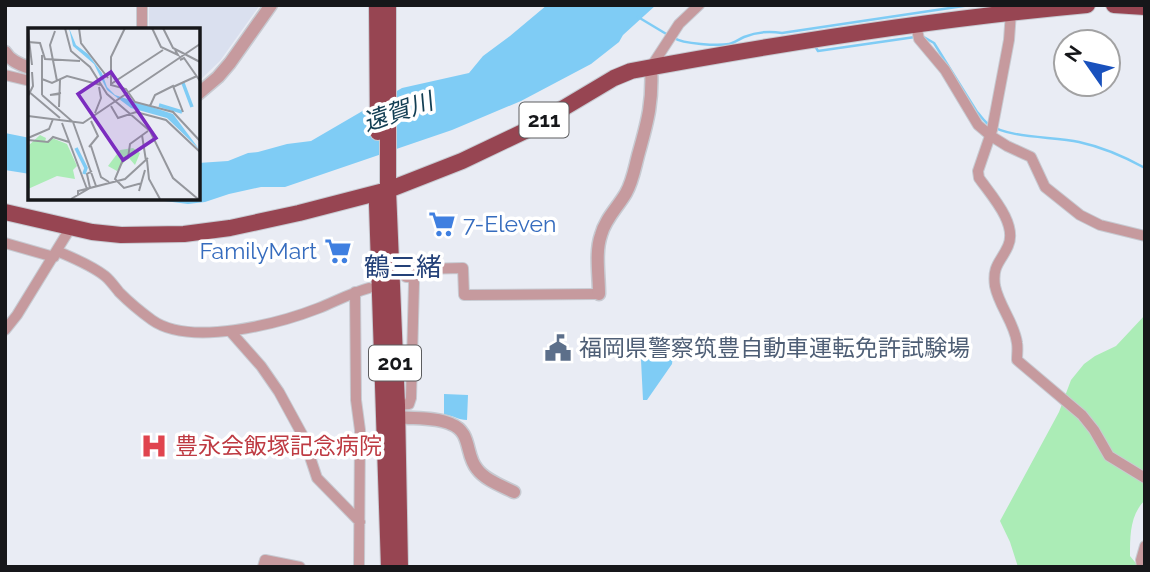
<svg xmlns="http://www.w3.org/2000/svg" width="1150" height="572" viewBox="0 0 1150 572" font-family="Raleway,'Noto Sans JP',sans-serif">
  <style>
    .built { fill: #dae0ef }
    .green { fill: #abecb6 }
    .water { fill: #7fccf5 }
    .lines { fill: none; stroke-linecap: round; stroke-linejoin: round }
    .stream { stroke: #7fccf5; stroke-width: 2.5 }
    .minor-casing { stroke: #c7cad1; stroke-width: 12 }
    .tertiary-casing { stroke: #c7cad1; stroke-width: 15 }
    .trunk-casing { stroke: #c7cad1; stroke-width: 18 }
    .minor { stroke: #c69a9e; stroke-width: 10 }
    .tertiary { stroke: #c69a9e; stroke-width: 12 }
    .trunk { stroke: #974552; stroke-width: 16 }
    .labels { text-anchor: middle; stroke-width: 7; stroke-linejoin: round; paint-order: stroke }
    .shield { fill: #fff; stroke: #5c5d5f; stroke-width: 2 }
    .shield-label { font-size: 21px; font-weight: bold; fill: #16171a }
    .shop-label { font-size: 23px; fill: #366cbe; stroke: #fff; text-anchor: start }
    .service-label { font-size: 23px; fill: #4e5e75; stroke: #fff; text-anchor: start }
    .health-label { font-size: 23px; fill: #be3a42; stroke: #fff; text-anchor: start }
    .water-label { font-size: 24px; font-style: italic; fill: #123e53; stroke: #fff }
    .quarter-label { font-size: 26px; fill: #244178; stroke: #fff }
    .inset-river { fill: none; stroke: #7fccf5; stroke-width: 3.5 }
    .inset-road { fill: none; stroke: #95979d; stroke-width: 2 }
    .view { fill: #7b2cbf; fill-opacity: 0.15; stroke: #7b2cbf; stroke-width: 3.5 }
    .inset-edge { fill: none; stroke: #16171a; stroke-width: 3.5 }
  </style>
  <rect width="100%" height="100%" fill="#e9ecf4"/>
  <path class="built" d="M149 5H260L220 61 198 82V30H149Z"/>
  <path class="green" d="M1145 315V500C1130 515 1130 535 1130 556L1139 567H1018L1010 542 1000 521 1059 412 1071 380 1084 364 1095 356 1116 346Z"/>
  <path class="water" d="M547 5H656L623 35 619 42 591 64 521 101 452 130 285 187H261L229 194 205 202 188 204 141 198H198V163L228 161 248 153 258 152 287 144 311 141 402 88 469 73 483 56 510 36Z
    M5 133 30 138V174L5 170Z
    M640 340H657L673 355 672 364 647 400H643Z
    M444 394 468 395 467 420C458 420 453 415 444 415Z"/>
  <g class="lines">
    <path class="stream" d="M638 17 668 35
      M922 36 934 43 977 112C981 116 984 121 988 124 1010 139 1053 136 1079 142 1102 147 1125 157 1145 168
      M674 38C683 44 718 46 729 44 734 43 739 39 744 37 756 32 770 31 782 33L970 5
      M815 46 818 51 915 37"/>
    <defs>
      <path id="minor" d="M1011 12 1009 40 992 130 978 171 979 178C991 195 1018 224 1008 246 1001 262 992 265 995 286 999 306 1015 324 1017 343 1018 348 1017 354 1017 360L1082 415 1094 430 1109 456 1145 478
        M916 25 919 39 945 70 978 125 991 136 1007 146 1031 157 1045 187 1080 215 1100 225 1145 236
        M142 30V5
        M651 67 679 24 699 5
        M5 75 30 81
        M5 243 54 257
        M57 251C73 258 91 265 105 276 110 280 115 287 119 292 129 302 141 312 152 320 190 347 278 324 319 308 336 301 351 293 369 288
        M406 277H410L421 269 463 268 464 295 599 294
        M355 292 356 400 360 430 359 567
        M5 330 17 315 71 227
        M230 331 261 366 279 392 303 436 317 478 360 522
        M397 405 409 404 411 398 414 283 413 279 410 277
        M263 567 265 560 300 567
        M1142 567 1141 560 1145 546"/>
      <path id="tertiary" d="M5 52C10 61 20 65 30 68
        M198 94 218 77 230 63 271 5
        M599 294C599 275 595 252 601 235 605 219 618 207 626 193 633 181 635 166 639 152 648 120 653 101 651 67
        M397 417C414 419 436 417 451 424 472 432 465 455 477 469 485 480 502 486 514 492"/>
      <path id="trunk" d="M377 5 378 132
        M388 5V190L397 405 400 567
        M1114 5 1145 7
        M377 204 389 567
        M5 212 92 232 121 235 184 234 230 228 299 213 388 190 462 161 525 131 614 78 631 71C782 43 934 19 1087 5"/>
    </defs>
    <use href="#minor" class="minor-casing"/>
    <use href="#tertiary" class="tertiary-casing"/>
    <use href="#trunk" class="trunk-casing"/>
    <use href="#minor" class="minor"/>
    <use href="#tertiary" class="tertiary"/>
    <use href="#trunk" class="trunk"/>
  </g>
  <defs>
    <symbol id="supermarket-bare" viewBox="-9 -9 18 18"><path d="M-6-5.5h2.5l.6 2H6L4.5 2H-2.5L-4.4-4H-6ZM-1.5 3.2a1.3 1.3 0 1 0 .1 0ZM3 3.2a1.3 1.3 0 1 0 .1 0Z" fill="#3f7fe0" stroke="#fff" stroke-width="2.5" paint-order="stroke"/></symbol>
    <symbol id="civic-bare" viewBox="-9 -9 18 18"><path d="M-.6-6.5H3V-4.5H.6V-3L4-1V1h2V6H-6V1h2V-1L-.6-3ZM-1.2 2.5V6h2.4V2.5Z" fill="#5c6f8a" stroke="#fff" stroke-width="2.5" paint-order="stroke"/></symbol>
    <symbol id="hospital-bare" viewBox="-9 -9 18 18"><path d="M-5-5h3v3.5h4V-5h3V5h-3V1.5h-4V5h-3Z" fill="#e0444e" stroke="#fff" stroke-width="2.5" paint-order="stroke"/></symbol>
  </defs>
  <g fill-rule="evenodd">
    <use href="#supermarket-bare" x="423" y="205" width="38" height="38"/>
    <use href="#supermarket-bare" x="319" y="232" width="38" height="38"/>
    <use href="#civic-bare" x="539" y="329" width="38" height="38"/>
    <use href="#hospital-bare" x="135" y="427" width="38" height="38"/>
  </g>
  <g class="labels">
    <g class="shield">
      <rect x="519.5" y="102.5" width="49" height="35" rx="5"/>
      <rect x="369" y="345.5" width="52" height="35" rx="5"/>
    </g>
    <g class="shield-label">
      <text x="544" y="127">211</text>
      <text x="395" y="370">201</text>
    </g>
    <g class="shop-label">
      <text x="463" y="232">7-Eleven</text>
      <text x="317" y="259" text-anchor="end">FamilyMart</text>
    </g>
    <g class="service-label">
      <text x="579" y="356">福岡県警察筑豊自動車運転免許試験場</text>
    </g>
    <g class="health-label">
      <text x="175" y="454">豊永会飯塚記念病院</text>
    </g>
    <g class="water-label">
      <text transform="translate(398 112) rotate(-19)" y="8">遠賀川</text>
    </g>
    <g class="quarter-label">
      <text x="403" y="276">鶴三緒</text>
    </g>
  </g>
  <g transform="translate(28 28)">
    <rect width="172" height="172" fill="#e9ecf4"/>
    <path d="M12 107 18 110 17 114 24 110 39 116 49 138 45 142 47 151 29 148 0 161V118ZM105 120 112 125 107 137 100 129 89 143 80 138 92 122Z" fill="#abecb6"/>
    <path d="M41 0 48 17 60 26 74 45 79 59 87 67 145 86 171 121 139 90 103 80 79 62 66 36 45 18Z" fill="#7fccf5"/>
    <path class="inset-river" d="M155 55 164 79M131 77 154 84M48 120 58 140 56 146"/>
    <path class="inset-road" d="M37 0 43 23 62 39 79 66 122 103 145 150 170 171M51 0 53 15 80 50M97 0 83 29V57L98 61 107 74 145 84 172 113M124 0 133 19 150 27 147 22M135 0 145 20 172 34M0 3 4 37M27 3 22 17 29 53M0 14 12 15 17 31 52 33M14 27V67M152 32 156 30 172 53M14 51 24 55 39 48 73 57M83 56 135 22M145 59 169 48M0 63 32 90M32 66 22 67 33 65M14 67 45 94 68 158M0 68 5 58 4 44M83 78 90 90 108 84 138 92 172 124M122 78 127 67 145 58 155 84M31 79 32 52M67 85 73 70 71 59M0 88 55 95 172 16M34 95 59 161M114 107 118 133M0 110 21 101 25 91M0 112 20 114 25 109 41 114M63 118 73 149 81 154M61 119 70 108 63 93M119 132 121 151 132 171M114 155 96 160 87 151 94 134 100 130 102 116 120 103M111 163 117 142M50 168V163L62 160 59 146 64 143M43 171 62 160 97 151 120 130"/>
    <path class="view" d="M83 44 128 110 95 132 50 66Z"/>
    <rect width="172" height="172" class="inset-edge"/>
  </g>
  <rect width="1150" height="572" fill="none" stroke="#16171a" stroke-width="14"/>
  <g transform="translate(1087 63) rotate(304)"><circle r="33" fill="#ffffff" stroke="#a2a2a3" stroke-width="2"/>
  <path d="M0-5L12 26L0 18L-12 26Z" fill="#1951bd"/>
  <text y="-10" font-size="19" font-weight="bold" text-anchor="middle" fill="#16171a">N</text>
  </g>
</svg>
